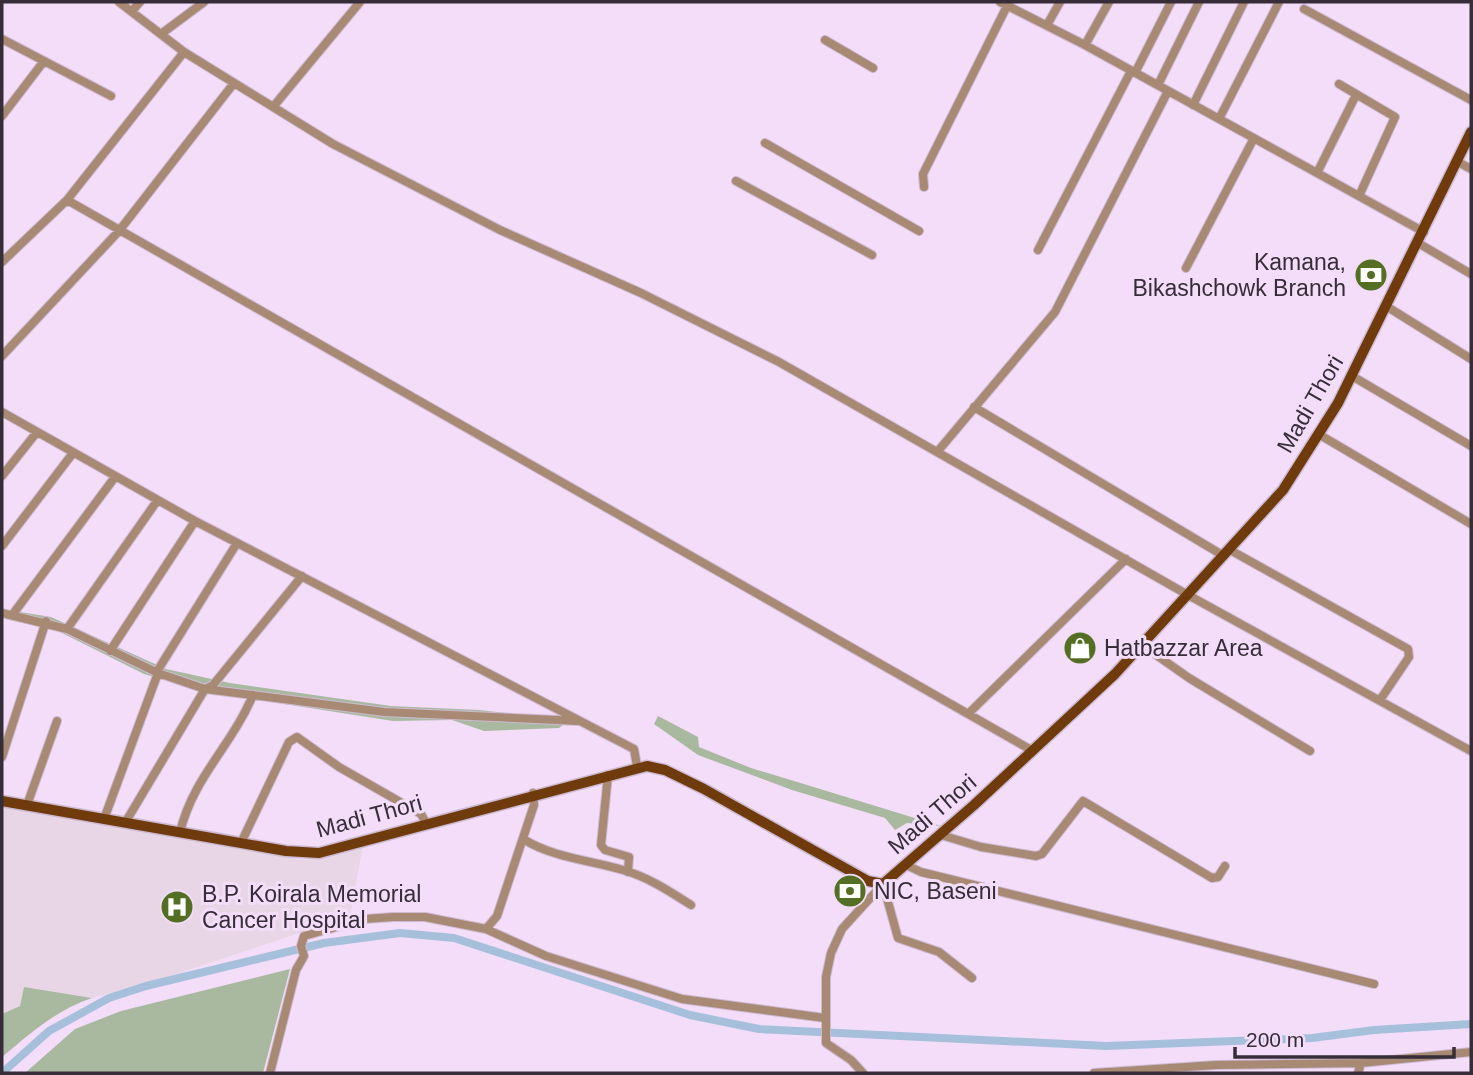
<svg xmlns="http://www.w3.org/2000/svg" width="1473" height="1075" viewBox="0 0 1473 1075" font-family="Helvetica,sans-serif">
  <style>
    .medical { fill: #e8d6e7 }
    .green { fill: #a8b9a0 }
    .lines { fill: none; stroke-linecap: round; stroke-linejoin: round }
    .canal { stroke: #a6c0dc; stroke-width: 8 }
    .minor-casing { stroke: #cdbad2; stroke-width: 10 }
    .major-casing { stroke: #cdbad2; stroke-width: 13 }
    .minor { stroke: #a88973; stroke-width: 8 }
    .major { stroke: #6f3b0c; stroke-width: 10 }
    .labels { text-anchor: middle; stroke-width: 6; stroke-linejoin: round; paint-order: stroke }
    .poi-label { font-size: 23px; fill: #362d38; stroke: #f3ddf9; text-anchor: start }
    .street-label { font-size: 23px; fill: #362d38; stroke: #f3ddf9 }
  </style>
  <rect width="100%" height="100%" fill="#f3ddf9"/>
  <path class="medical" d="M2 807 305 860 322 858 363 845 350 916 165 978 92 998 24 987 20 1006 2 1014Z"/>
  <path class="green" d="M2 609 51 617 166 669 230 683 391 706 479 710 569 720 559 728 484 731 452 720 393 721 207 692 144 674 58 631 5 619Z
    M658 716 698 737 699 747 751 768 941 826 907 823 895 830 885 818 792 790 698 755 654 724Z
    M290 969 263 1073H25L75 1029 121 1011Z
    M24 987 92 998C56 1010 31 1033 2 1057V1014L20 1006Z"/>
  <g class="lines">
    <path class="canal" d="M2 1073 49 1031 109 998 146 986 324 943 400 933 454 938 690 1015 759 1029 1106 1046 1312 1038 1374 1030 1471 1024"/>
    <defs>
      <path id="minor" d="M119 2 184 52 333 144 500 230 641 293 779 362 1188 595 1471 751
        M1000 2 1085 45 1424 232
        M1304 9 1471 100
        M132 11 140 2
        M1047 25 1060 2
        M161 34 204 2
        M2 39 111 96
        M825 40 873 68
        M1085 45 1109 2
        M1135 73 1171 2
        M1339 84 1395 117 1359 196
        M1158 85 1199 2
        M1193 105 1244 2
        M273 107 360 2
        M2 116 44 61
        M1219 119 1279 2
        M765 143 919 231
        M1458 162 1471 169
        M1317 173 1356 95
        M736 181 872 255
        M924 187 923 174 1009 2
        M67 200 1033 751
        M1418 243 1471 274
        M1038 250 1131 71
        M2 262 67 200 184 52
        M1186 268 1254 138
        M1386 306 1471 359
        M2 356 119 231 234 83
        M1352 376 1471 446
        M974 407 1224 556
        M2 412 195 521 634 749 637 766
        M1320 435 1471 524
        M938 451 1055 312 1168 91
        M2 476 37 432
        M2 546 73 453
        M1230 550 1408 649 1409 657 1380 700
        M2 613 67 629 158 673 205 689 384 712 579 721
        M13 614 115 477
        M67 629 157 501
        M1142 645 1189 678 1310 751
        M110 651 195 521
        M156 673 237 543
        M969 713 1126 559
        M2 757 46 621
        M608 775 601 845 605 850 629 857 628 872
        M27 805 57 721
        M104 819 158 673
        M125 823 205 689 213 685 302 576
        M180 832C194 776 231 747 253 695
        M941 835 981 847 1036 856 1042 854 1083 801 1212 878 1218 877 1225 866
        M523 839C554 858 589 860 623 870 648 877 669 891 691 905
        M241 843 289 742 297 737 339 767 421 814 426 823
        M906 865 921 872 1374 984
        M883 884 898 938 939 952 972 978
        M486 929 546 956 682 999 825 1018
        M270 1073 296 970 304 956 301 946 304 936 365 919 393 917H425L486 929 497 916 534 805 533 793
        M863 1073 851 1060 826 1043V977L831 953 842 929 883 884
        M1094 1073 1216 1065 1361 1063 1471 1052
        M1358 1073 1361 1063"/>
      <path id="major" d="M2 801 286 851 319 853 647 766 665 770 704 789 868 881 883 884 974 805 1115 674 1283 490 1338 403 1471 132"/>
    </defs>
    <use href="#minor" class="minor-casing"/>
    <use href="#major" class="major-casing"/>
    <use href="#minor" class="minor"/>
    <use href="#major" class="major"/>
  </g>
  <defs>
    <symbol id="bank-disc" viewBox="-11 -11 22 22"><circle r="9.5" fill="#546f23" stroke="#f3ddf9"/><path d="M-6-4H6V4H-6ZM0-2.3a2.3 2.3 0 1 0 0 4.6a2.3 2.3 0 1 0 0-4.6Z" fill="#fff"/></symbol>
    <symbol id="shop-disc" viewBox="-11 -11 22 22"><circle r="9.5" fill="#546f23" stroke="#f3ddf9"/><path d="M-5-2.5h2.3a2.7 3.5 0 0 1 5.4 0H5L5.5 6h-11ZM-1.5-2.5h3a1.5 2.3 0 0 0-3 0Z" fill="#fff"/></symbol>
    <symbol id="hospital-disc" viewBox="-11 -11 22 22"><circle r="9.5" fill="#546f23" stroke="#f3ddf9"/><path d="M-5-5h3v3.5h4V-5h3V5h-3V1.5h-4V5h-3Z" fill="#fff"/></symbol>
  </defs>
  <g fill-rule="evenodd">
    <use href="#bank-disc" x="1352" y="256" width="38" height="38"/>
    <use href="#shop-disc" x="1061" y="629" width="38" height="38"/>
    <use href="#bank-disc" x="831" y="872" width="38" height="38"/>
    <use href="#hospital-disc" x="158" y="888" width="38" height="38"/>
  </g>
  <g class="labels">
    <g class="poi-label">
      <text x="1346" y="270" text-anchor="end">Kamana,<tspan x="1346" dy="26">Bikashchowk Branch</tspan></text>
      <text x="1104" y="656">Hatbazzar Area</text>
      <text x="874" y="899">NIC, Baseni</text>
      <text x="202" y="902">B.P. Koirala Memorial<tspan x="202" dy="26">Cancer Hospital</tspan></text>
    </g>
    <g class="street-label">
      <text transform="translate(1310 404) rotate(-60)" y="8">Madi Thori</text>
      <text transform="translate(932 814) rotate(-41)" y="8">Madi Thori</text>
      <text transform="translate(369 816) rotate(-15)" y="8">Madi Thori</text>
    </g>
  </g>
  <rect width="1473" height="1075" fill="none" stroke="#362d38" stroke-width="7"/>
  <path d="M1235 1047v10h219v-10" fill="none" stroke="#362d38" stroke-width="3.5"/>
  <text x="1246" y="1047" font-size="21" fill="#362d38" stroke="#f3ddf9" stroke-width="5" paint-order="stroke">200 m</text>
</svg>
